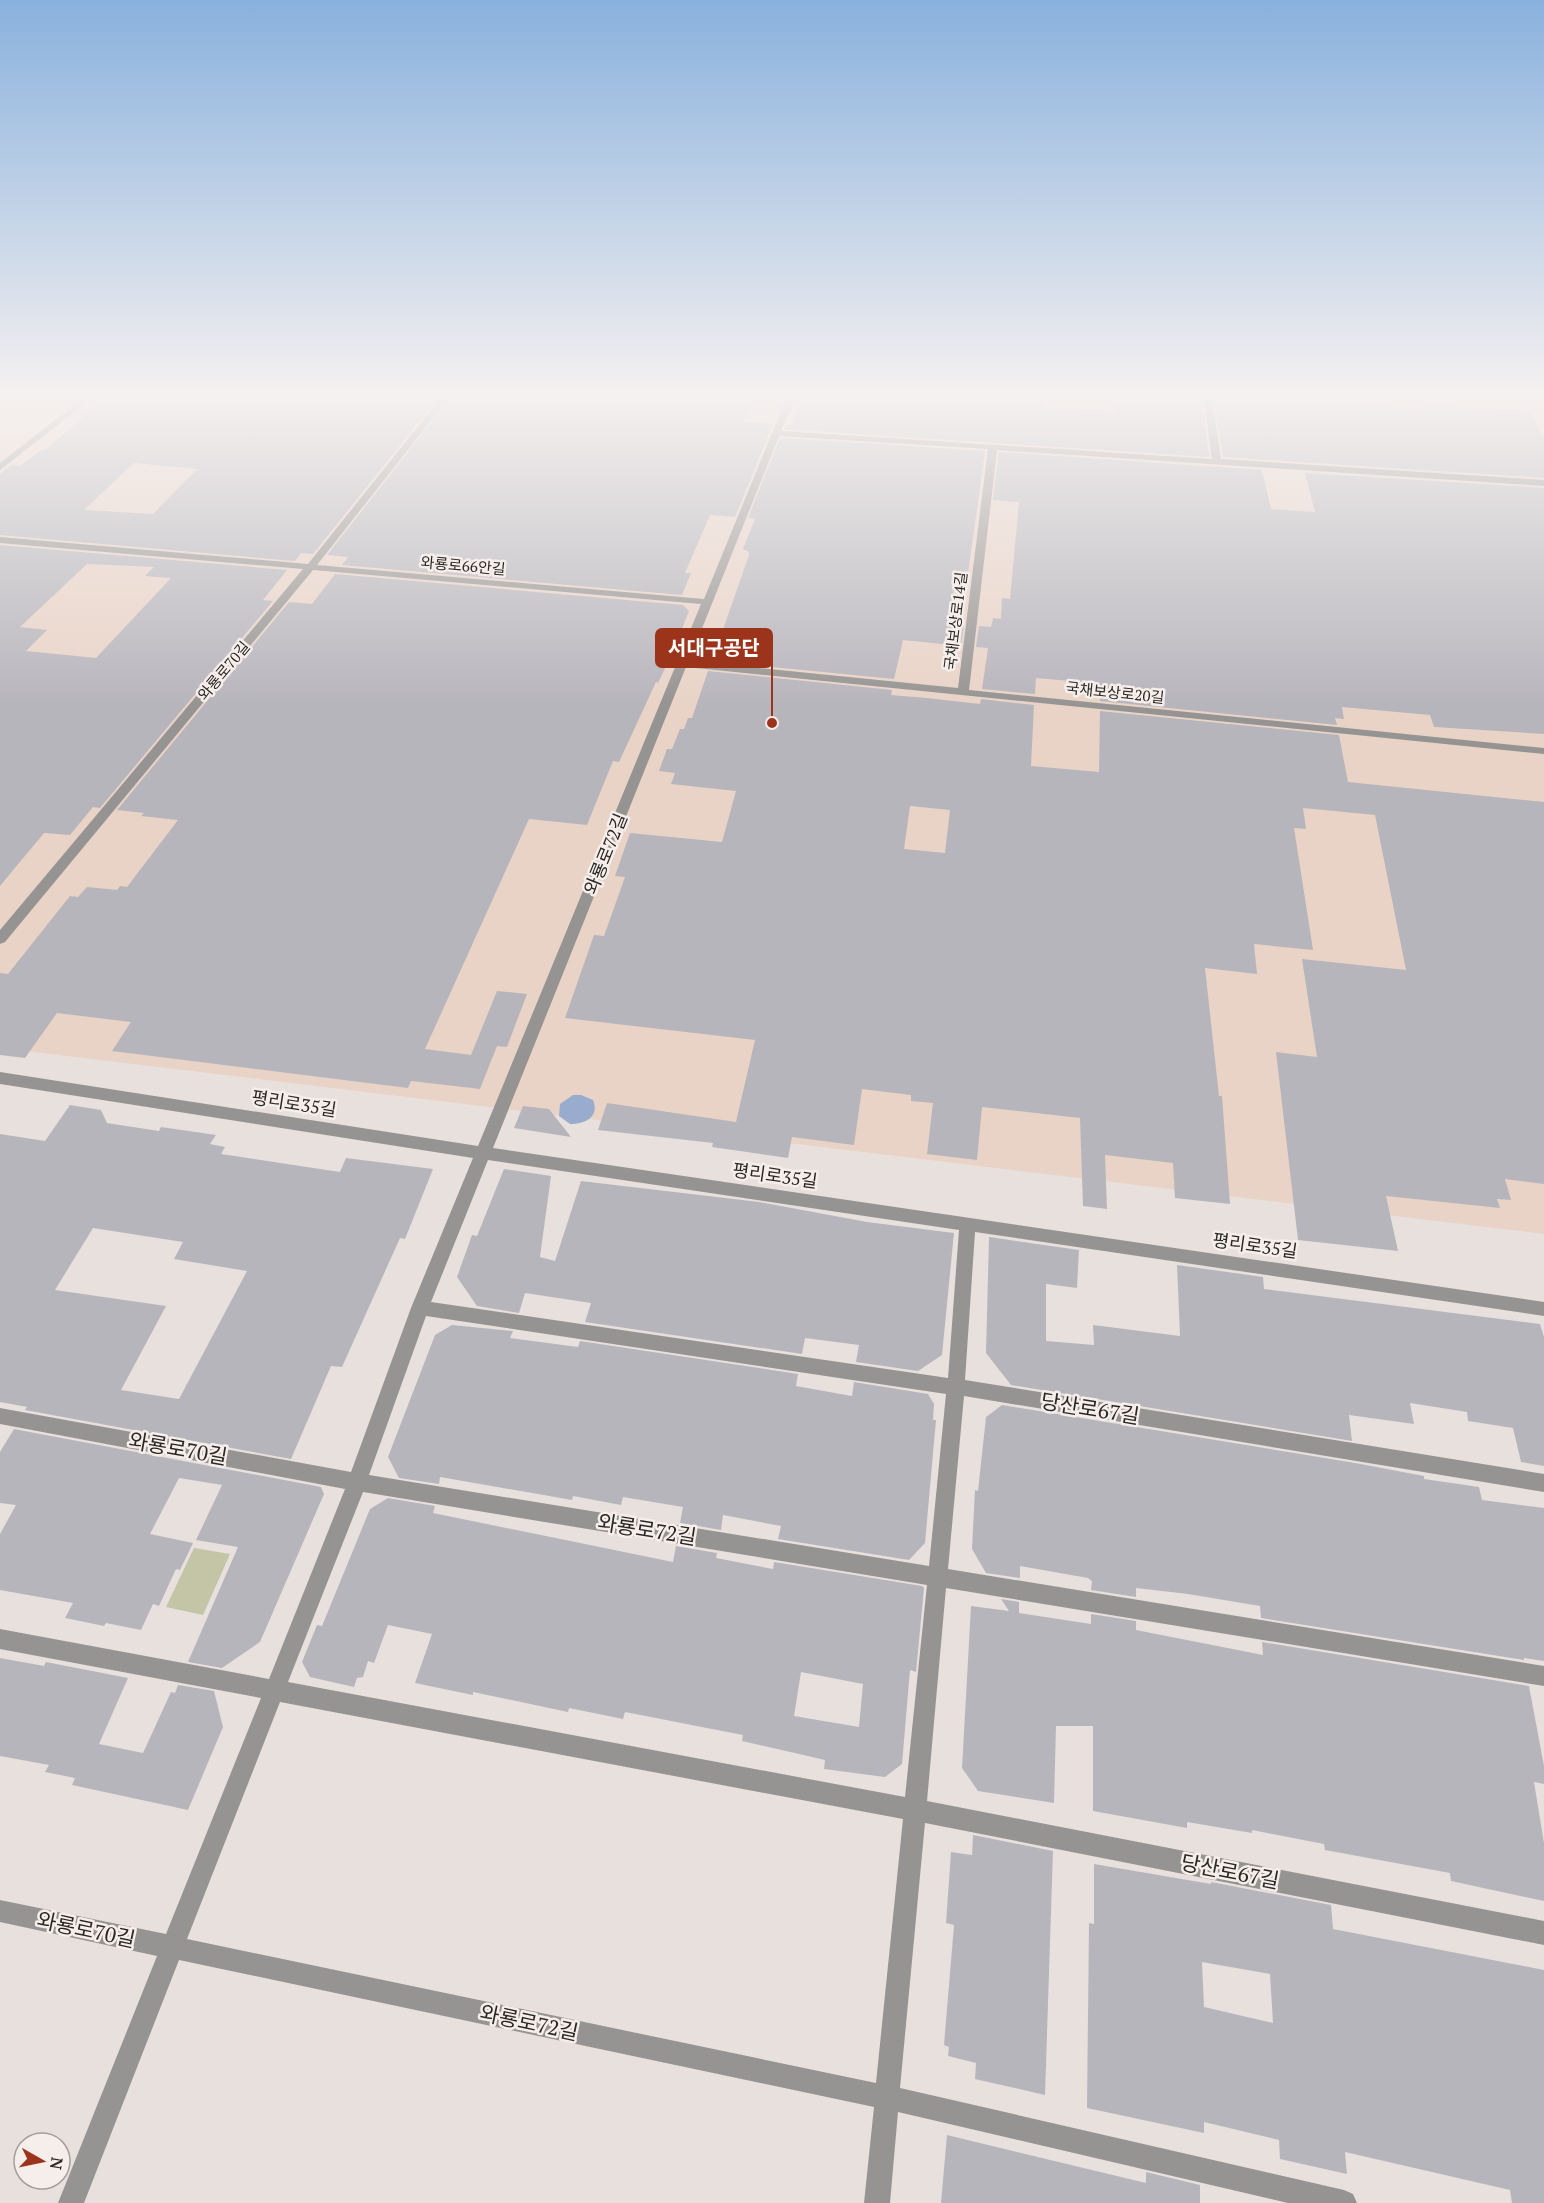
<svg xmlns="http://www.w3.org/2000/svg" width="1544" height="2203" viewBox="0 0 1544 2203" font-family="'PT Serif','Noto Sans KR',serif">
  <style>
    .industrial { fill: #e9d3c7 }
    .green { fill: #c3c5a6 }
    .water { fill: #9aaccd }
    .building { fill: #b7b5bc; fill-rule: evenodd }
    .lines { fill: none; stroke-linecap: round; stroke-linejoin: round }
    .minor { fill: #969492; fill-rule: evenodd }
    .labels { text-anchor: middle; stroke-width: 5; stroke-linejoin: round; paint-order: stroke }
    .far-street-label { font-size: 15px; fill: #2a2826; stroke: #f5eeeb }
    .street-label { font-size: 18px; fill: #2a2826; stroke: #f5eeeb }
    .near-street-label { font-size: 21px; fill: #2a2826; stroke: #f5eeeb }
    .leader { fill: none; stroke: #9c341b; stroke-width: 2 }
    .callout-dot { fill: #9c341b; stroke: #f5eeeb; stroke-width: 2 }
    .callout { fill: #9c341b; stroke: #9c341b; stroke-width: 2 }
    .callout-label { font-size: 20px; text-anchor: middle; font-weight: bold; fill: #fff }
  </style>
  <rect width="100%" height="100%" fill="#e8e0dd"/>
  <path class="industrial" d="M0 399H1544V1234L0 1048Z"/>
  <path class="green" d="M194 1548 230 1554 203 1615 166 1607Z"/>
  <path class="water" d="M573 1095H581L593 1100C600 1117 585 1124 570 1124L559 1116 560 1104Z"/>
  <path class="building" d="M105 399H437L313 554 301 553 295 561 0 535V474L11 465 20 466 41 450H45ZM134 463 197 469 153 514 84 510Z
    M450 399H754L743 422 773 424 735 517 710 515 685 573H691L682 595 342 565 348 557 327 555Z
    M801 399H1045L1044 408 1115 413V399H1202L1209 457 784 429 786 425H791Z
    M1214 399H1350L1352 405 1424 410 1422 405 1531 413 1544 439V478L1223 457Z
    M780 438 985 451 968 573 957 572 948 623 964 625 961 646 903 640 894 679 712 661 749 555V552L743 549 755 519 748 518Z
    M999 452 1262 470 1271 509 1315 512 1305 473 1544 488V734L1434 727 1430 715 1342 707 1344 719 1335 718 1337 725 1100 701V687L1082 685V682L1036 678 1035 694 982 689 988 648 976 647 979 626 991 627 993 618 1001 619 1002 598 1010 599 1019 502 993 500Z
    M0 545 287 570 263 600 273 601 100 808 93 807 70 835 44 833 0 886ZM87 564 154 567 145 576 171 578 96 658 26 651 47 630 20 627Z
    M335 574 683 605 689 611 672 654 658 683 656 682 619 762 613 761 587 825 529 819 425 1049 471 1055 497 991 527 994 507 1047 497 1046 480 1089 411 1081 408 1088 112 1051 131 1022 57 1013 25 1058 0 1055V973L8 974 70 896 78 897 87 887 117 890 120 886 127 887 178 820 141 816 144 813 117 810 289 602 312 604Z
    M708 671 892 690 891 695 927 698 980 704 981 699 1034 705 1031 766 1099 772 1100 711 1339 735 1348 782 1544 802V1184L1505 1179 1511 1200 1497 1199 1500 1208 1386 1196 1398 1251 1298 1240 1276 1052 1317 1057 1302 959 1406 970 1375 815 1303 808 1306 829 1294 828 1313 950 1254 944 1257 974 1205 968 1219 1096H1222L1230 1204 1175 1198 1173 1163 1105 1155 1107 1209 1083 1206 1080 1118 982 1107 977 1160 927 1154 933 1103 911 1101V1095L862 1089 854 1145 792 1137 788 1158 712 1147 713 1143 598 1130 607 1103 736 1122 755 1040 565 1018 594 935 604 936 625 877 615 876 630 833 722 842 736 791 671 784 675 773 659 771 667 749H672L680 729H684L688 718H692ZM910 806 950 810 945 853 904 849Z
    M70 1105 101 1110 107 1123 159 1131 161 1127 216 1135 210 1144 225 1147 221 1154 340 1172 346 1158 433 1169 405 1239 400 1238 342 1367 331 1366 291 1459 25 1410 27 1407 0 1402V1134L45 1141ZM93 1228 183 1242 174 1259 247 1271 179 1399 121 1390 166 1306 55 1290Z
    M523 1106 549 1109 571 1137 514 1128Z
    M504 1169 551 1176 540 1257 555 1261 581 1181 759 1202 867 1222 954 1233 942 1355 918 1371 856 1362 859 1345 805 1338 802 1354 585 1322 591 1303 525 1293 519 1313 477 1306 457 1277 472 1235 477 1236Z
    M989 1237 1079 1250 1077 1288 1046 1284V1341L1094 1345 1093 1325 1180 1336 1177 1265 1263 1277 1264 1289 1540 1324 1544 1337V1466L1521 1462 1513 1428 1468 1421 1467 1412 1410 1403 1414 1424 1349 1415 1352 1441 1011 1385 986 1353Z
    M452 1325 513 1331 510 1338 578 1347 580 1341 798 1374 796 1386 852 1396 854 1382 928 1394 934 1404 933 1420H936L925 1543 909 1560 778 1539 781 1526 723 1515 721 1530 680 1523 683 1507 623 1497 621 1505 573 1496 572 1500 440 1477 439 1484 399 1478 388 1457 435 1335Z
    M1002 1405 1355 1463 1424 1476V1479L1479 1487 1482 1500 1544 1508V1661L1524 1658V1660L1261 1618 1260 1606 1188 1594 1136 1588V1597L1091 1590 1092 1581 1088 1578 1020 1566V1578L986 1573 972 1549 975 1490 978 1491 986 1417Z
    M14 1429 321 1487 324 1494 260 1642 222 1668 188 1662 238 1547 196 1540 222 1485 179 1478 150 1534 193 1543 180 1570 176 1569 159 1606 153 1604 141 1630 106 1623 104 1626 65 1618 73 1603 0 1590V1534L16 1505 0 1503V1452Z
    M388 1498 435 1506 433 1513 673 1562 676 1546 717 1553 716 1558 773 1569 774 1562 922 1586 924 1588 916 1672 910 1670 902 1764 885 1777 824 1769 825 1760 742 1741 743 1735 625 1712 623 1719 569 1708 568 1712 473 1692V1695L415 1683 432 1634 388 1625 374 1663 368 1661 363 1677 357 1678 354 1687 310 1677 302 1662 317 1625 322 1626 370 1509ZM801 1672 863 1684 859 1727 794 1716Z
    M1001 1599 1019 1602V1613L1091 1624V1614L1136 1621V1630L1263 1655 1262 1642 1529 1686 1544 1766V1784L1534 1782 1544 1843V1901L1451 1881 1450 1873 1325 1850 1324 1844 1252 1830V1833L1187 1822V1828L1093 1811V1726H1056L1054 1803 978 1791 962 1768 971 1606 1009 1611Z
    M0 1658 44 1666 46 1662 128 1678 99 1744 143 1753 171 1692 175 1693 178 1685 214 1691 223 1727 188 1810 72 1785 75 1778 45 1772 49 1765 0 1756Z
    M973 1835 1053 1851 1045 2095 975 2079 976 2063 948 2056 949 2047 944 2045 954 1925 946 1923 951 1852 972 1855Z
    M1094 1864 1211 1884V1882L1331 1905 1333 1929 1544 1970V2203H1512L1510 2190 1345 2152 1347 2174 1280 2159 1279 2140 1204 2122V2133L1087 2108 1089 1923 1094 1924ZM1202 1962 1270 1974 1273 2023 1204 2007Z
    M947 2135 1146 2183V2172L1200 2185V2203H941Z"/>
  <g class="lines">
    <path class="minor" d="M82 399H91L0 470V463Z
      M440 399H448L317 565 704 599 786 399H794L781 431 1212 459 1204 399H1212L1221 459 1544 480V486L997 450 969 690 1544 748V754L686 667 493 1148 1544 1302V1316L975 1232 965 1380 1544 1474V1492L964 1396 948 1569 1544 1666V1686L946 1588 927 1801 1544 1921V1945L925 1823 900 2088 1344 2190 1353 2194 1357 2203H1288L898 2112 890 2203H864L874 2107 179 1960 84 2203H58L157 1956 0 1922V1900L166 1934 261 1698 0 1649V1629L269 1679 345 1489 0 1424V1408L351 1472 411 1308 473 1158 0 1084V1072L478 1146 701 604 313 570 5 942 0 944V930L303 569 0 543V537L308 564ZM779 436 988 449 958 688 689 661ZM488 1160 959 1230 948 1378 431 1302ZM426 1316 946 1394 929 1566 369 1475ZM363 1492 927 1585 905 1797 288 1682ZM280 1702 903 1819 876 2083 187 1939Z"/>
  </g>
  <linearGradient id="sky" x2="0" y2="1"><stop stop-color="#89b1dd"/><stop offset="0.56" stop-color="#f5f1f0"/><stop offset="1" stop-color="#f5f1f0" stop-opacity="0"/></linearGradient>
  <rect width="1544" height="707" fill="url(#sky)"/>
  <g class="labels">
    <g class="far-street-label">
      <text transform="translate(463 566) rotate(5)" y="5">와룡로66안길</text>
      <text transform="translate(956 621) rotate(-83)" y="5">국채보상로14길</text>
      <text transform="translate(224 671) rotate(-50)" y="5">와룡로70길</text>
      <text transform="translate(1115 693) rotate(6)" y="5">국채보상로20길</text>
    </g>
    <g class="street-label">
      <text transform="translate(606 854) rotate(-68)" y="6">와룡로72길</text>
      <text transform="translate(294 1104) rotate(9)" y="6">평리로35길</text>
      <text transform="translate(775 1176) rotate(8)" y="6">평리로35길</text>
      <text transform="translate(1255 1246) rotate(8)" y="6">평리로35길</text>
    </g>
    <g class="near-street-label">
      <text transform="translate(1090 1409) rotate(9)" y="7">당산로67길</text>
      <text transform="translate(178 1449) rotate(10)" y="7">와룡로70길</text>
      <text transform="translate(647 1530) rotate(9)" y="7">와룡로72길</text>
      <text transform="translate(1230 1872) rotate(11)" y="7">당산로67길</text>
      <text transform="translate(86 1930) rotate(12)" y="7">와룡로70길</text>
      <text transform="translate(529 2023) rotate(12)" y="7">와룡로72길</text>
    </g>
  </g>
  <path class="leader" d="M772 723L772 648"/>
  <circle class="callout-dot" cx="772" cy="723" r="6"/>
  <rect class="callout" x="656" y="629" width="116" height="38" rx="6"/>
  <g class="callout-label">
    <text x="714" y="655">서대구공단</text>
  </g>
  <g transform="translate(42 2161) rotate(99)"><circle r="28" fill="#f5eeeb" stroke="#a49f9c" stroke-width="1.5"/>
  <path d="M0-4.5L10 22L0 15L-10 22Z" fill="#9c341b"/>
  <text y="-9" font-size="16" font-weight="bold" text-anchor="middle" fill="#2a2826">N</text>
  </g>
</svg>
